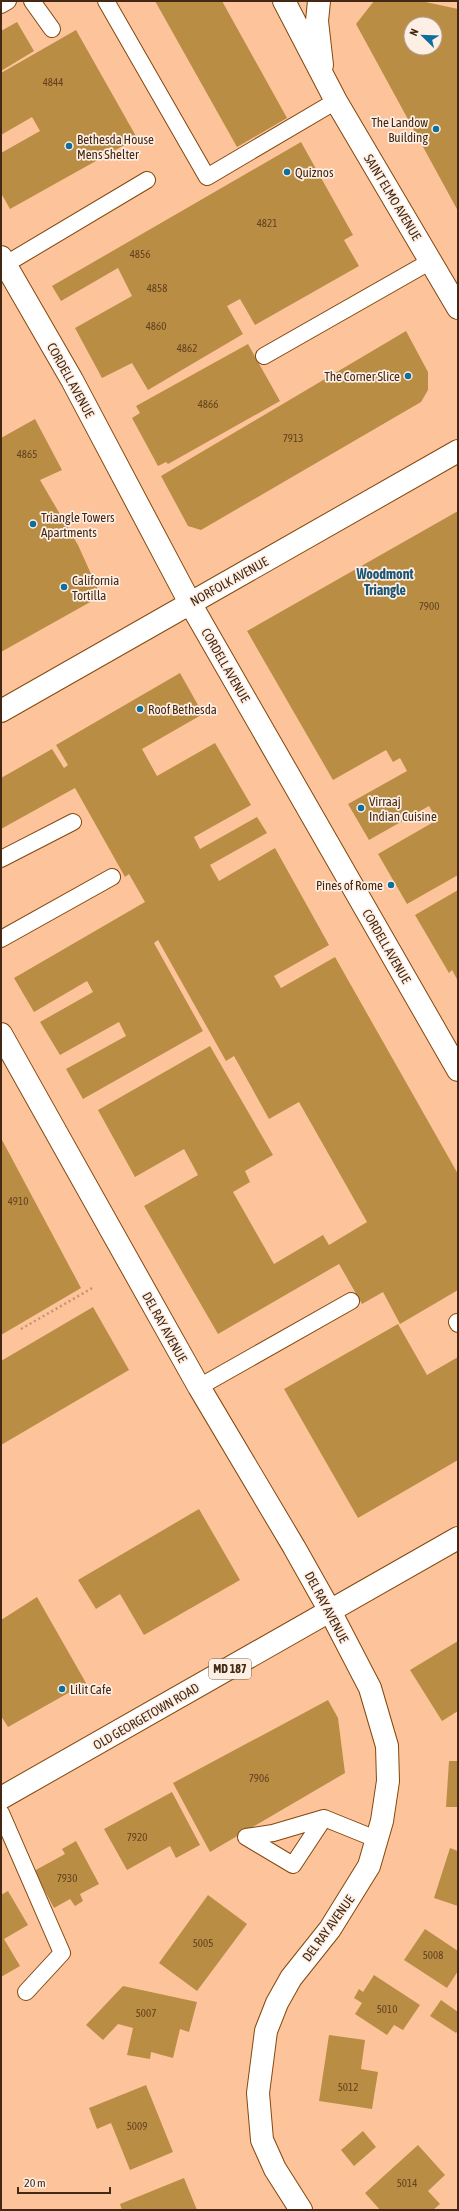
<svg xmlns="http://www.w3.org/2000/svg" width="459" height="2211" viewBox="0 0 459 2211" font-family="'Asap Condensed',sans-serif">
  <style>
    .building { fill: #ba8d44; fill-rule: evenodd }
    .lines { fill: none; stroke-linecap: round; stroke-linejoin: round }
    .lane-casing { stroke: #83470c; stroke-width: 18 }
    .street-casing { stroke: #83470c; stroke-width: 24 }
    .secondary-casing { stroke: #83470c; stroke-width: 24 }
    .primary-casing { stroke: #83470c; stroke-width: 24 }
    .path { stroke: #c49471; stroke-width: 2.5; stroke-dasharray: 2 3; stroke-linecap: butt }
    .lane { stroke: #fff; stroke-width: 16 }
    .street { stroke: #fff; stroke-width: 22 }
    .secondary { stroke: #fff; stroke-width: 22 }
    .primary { stroke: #fff; stroke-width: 22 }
    .poi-dot { fill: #0e6e9c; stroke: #feefe5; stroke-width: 1.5 }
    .labels { text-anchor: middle; stroke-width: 3.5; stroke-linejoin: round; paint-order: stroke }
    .number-label { font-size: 11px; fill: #62411f }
    .shield { fill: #feefe5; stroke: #7c6452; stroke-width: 1 }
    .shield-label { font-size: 12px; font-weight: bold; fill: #442813 }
    .poi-label { font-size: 13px; fill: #442813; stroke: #feefe5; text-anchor: start }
    .street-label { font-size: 13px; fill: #442813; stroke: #feefe5 }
    .neighbourhood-label { font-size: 14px; font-weight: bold; fill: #1b5677; stroke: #feefe5 }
  </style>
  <rect width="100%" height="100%" fill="#fdc49b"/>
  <path class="building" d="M155 1H222L287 118 237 147Z
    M374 1H421L458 9V211L356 24ZM411 24H435V48H411Z
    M17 22 34 51 1 71V31Z
    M76 30 137 138 10 209 1 193V153L40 131 32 117 1 135V73Z
    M301 142 353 235 344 240 359 266 255 325 240 299 227 306 243 334 148 390 132 363 102 378 75 328 132 296 118 268 61 301 52 286Z
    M406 331 428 372V390L421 402 201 530 188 526 161 476Z
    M248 344 280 401 168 464 166 462 158 466 132 418 140 413 136 406Z
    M35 419 62 470 40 480 78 545 101 596 1 652V438Z
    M458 511V875L407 904 378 854 437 820 429 806 369 840 348 804 407 771 400 758 393 762 386 750 333 780 247 631Z
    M180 673 203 714 142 749 157 776 215 743 251 805 194 837 200 849 257 817 267 833 210 865 219 881 275 848 329 945 274 976 281 988 335 957 458 1174V1290L400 1324 383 1292 362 1304 339 1264 218 1334 144 1206 198 1175 184 1149 135 1177 98 1110 210 1046 273 1155 245 1171 250 1182 233 1192 274 1264 323 1235 329 1245 367 1222 299 1102 269 1119 234 1056 226 1061 158 940 154 943 203 1031 83 1099 66 1069 126 1036 119 1022 60 1055 40 1022 93 992 87 981 34 1012 14 978 145 902 129 874 125 877 75 788 1 829V778L52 749 64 768 68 765 56 745Z
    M458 890V981L452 970 449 973 415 915Z
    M1 1138 81 1288 1 1335Z
    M93 1307 129 1370 1 1445V1361Z
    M398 1324 427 1375 458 1357V1460L358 1518 284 1389Z
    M199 1509 240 1580 144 1635 120 1594 96 1609 78 1580Z
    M37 1597 86 1683 8 1727 1 1716V1620Z
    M458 1641V1711L442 1721 410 1670Z
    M328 1700 338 1718 345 1773 210 1852 173 1783Z
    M449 1761H458V1807H446Z
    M172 1792 200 1845 176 1858 170 1846 127 1870 104 1829Z
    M76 1841 99 1884 80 1894 83 1901 75 1906 70 1899 54 1908 34 1871 65 1854 62 1849Z
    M450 1848 458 1851V1906L434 1898Z
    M8 1891 28 1925 4 1939 20 1966 1 1977V1895Z
    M208 1895 247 1924 197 1991 159 1963Z
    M425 1929 458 1951V1971L447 1988 404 1960Z
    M374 1975 420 2005 403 2030 394 2025 387 2035 355 2014 362 2003 354 1998 359 1989 363 1992Z
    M123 1986 197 2002 189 2032 180 2029 173 2058 151 2052 150 2059 127 2055 133 2028 118 2024 103 2040 86 2025Z
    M441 2000 458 2012V2030L456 2033 430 2016Z
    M329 2035 365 2040 361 2069 378 2072 372 2109 319 2101Z
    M146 2085 173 2152 130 2170 111 2123 97 2129 89 2108Z
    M363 2131 376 2147 354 2166 341 2150Z
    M418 2145 445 2175 428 2191 440 2204 433 2210H380L365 2193Z
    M184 2178 197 2210H122L120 2204Z"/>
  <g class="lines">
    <defs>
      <path id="lane" d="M32 1 52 29
        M106 1 207 177 336 101
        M1 5 8 1
        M6 264 147 180
        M264 356 431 261
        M1 859 73 822
        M1 939 112 877
        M457 1322 458 1324
        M199 1387 351 1301
        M1 1813 62 1953 26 1992
        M324 1818 273 1833 246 1837 293 1865 324 1818 376 1839"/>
      <path id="street" d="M1 257 72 380 190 603 458 1070
        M1 711 458 451
        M1 1034 199 1387 294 1547 330 1611 370 1688 387 1746 388 1781 382 1821 369 1866 330 1929 291 1978 277 2003 266 2031 258 2093 262 2140 275 2169 301 2210"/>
      <path id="secondary" d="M284 1 336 101 458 308
        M319 1 317 21 322 65"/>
      <path id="primary" d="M1 1798 458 1538"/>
    </defs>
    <use href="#lane" class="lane-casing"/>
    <use href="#street" class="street-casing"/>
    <use href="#secondary" class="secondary-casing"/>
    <use href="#primary" class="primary-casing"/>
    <path class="path" d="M21 1329 94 1287"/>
    <use href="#lane" class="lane"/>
    <use href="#street" class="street"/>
    <use href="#secondary" class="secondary"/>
    <use href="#primary" class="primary"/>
  </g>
  <g class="poi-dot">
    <circle cx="436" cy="129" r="4"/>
    <circle cx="69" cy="146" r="4"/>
    <circle cx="287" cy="172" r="4"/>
    <circle cx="408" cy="376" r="4"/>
    <circle cx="33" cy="524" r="4"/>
    <circle cx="64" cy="587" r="4"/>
    <circle cx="140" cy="709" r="4"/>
    <circle cx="361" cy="808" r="4"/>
    <circle cx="391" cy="885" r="4"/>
    <circle cx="62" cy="1689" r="4"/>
  </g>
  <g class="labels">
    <g class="number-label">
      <text x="53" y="86">4844</text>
      <text x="267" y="227">4821</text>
      <text x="140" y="258">4856</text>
      <text x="157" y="292">4858</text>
      <text x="156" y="330">4860</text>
      <text x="187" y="352">4862</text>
      <text x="208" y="408">4866</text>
      <text x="293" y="442">7913</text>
      <text x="27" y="458">4865</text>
      <text x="429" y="610">7900</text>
      <text x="18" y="1205">4910</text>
      <text x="259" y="1782">7906</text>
      <text x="137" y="1841">7920</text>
      <text x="67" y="1882">7930</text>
      <text x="203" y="1947">5005</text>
      <text x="433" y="1959">5008</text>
      <text x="387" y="2013">5010</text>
      <text x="146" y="2017">5007</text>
      <text x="348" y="2091">5012</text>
      <text x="137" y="2130">5009</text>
      <text x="407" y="2187">5014</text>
    </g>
    <rect class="shield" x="209" y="1659" width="42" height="20" rx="3"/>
    <g class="shield-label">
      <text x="230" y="1673">MD 187</text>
    </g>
    <g class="poi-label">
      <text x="428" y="127" text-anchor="end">The Landow<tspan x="428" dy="15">Building</tspan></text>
      <text x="77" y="144">Bethesda House<tspan x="77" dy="15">Mens Shelter</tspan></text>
      <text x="295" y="177">Quiznos</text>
      <text x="400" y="381" text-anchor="end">The Corner Slice</text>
      <text x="41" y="522">Triangle Towers<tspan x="41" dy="15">Apartments</tspan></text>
      <text x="72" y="585">California<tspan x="72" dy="15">Tortilla</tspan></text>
      <text x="148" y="714">Roof Bethesda</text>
      <text x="369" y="806">Virraaj<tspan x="369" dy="15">Indian Cuisine</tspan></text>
      <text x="383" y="890" text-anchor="end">Pines of Rome</text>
      <text x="70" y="1694">Lilit Cafe</text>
    </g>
    <g class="street-label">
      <text transform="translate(393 197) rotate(59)" y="5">SAINT ELMO AVENUE</text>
      <text transform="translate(71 380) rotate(61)" y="5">CORDELL AVENUE</text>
      <text transform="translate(229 581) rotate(-29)" y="5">NORFOLK AVENUE</text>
      <text transform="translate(226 665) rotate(60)" y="5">CORDELL AVENUE</text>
      <text transform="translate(387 946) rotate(60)" y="5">CORDELL AVENUE</text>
      <text transform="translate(165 1327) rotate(61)" y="5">DEL RAY AVENUE</text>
      <text transform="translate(327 1607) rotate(62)" y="5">DEL RAY AVENUE</text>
      <text transform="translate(146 1716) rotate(-30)" y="5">OLD GEORGETOWN ROAD</text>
      <text transform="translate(328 1928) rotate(-54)" y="5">DEL RAY AVENUE</text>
    </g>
    <g class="neighbourhood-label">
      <text x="385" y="579">Woodmont<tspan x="385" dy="16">Triangle</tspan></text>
    </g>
  </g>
  <rect width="459" height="2211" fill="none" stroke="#442813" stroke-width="4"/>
  <g transform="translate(423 36) rotate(293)"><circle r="19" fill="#feefe5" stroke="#b49f91"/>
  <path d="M0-3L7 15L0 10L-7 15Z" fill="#0e6e9c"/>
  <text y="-6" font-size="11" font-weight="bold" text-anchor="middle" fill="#442813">N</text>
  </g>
  <path d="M18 2187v6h92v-6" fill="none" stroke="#442813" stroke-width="2"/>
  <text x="24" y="2187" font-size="12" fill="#442813" stroke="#feefe5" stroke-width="3" paint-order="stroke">20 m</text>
</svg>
